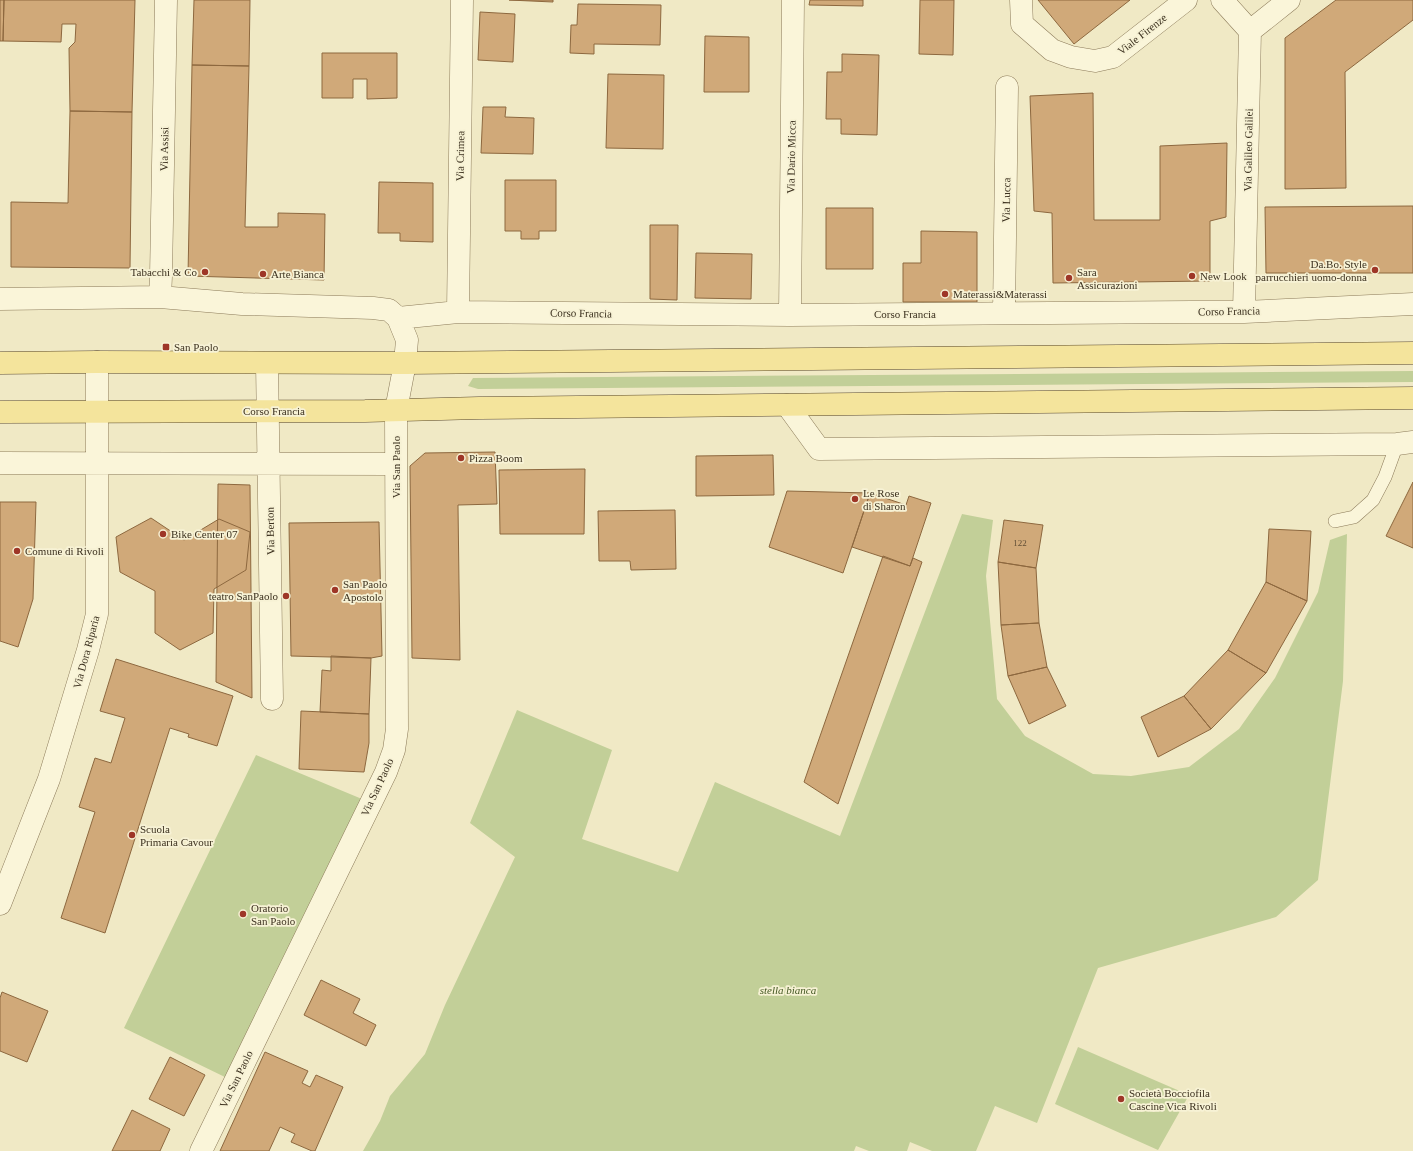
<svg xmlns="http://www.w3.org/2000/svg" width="1413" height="1151" viewBox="0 0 1413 1151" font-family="'Times New Roman',serif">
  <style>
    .green { fill: #c2cf98 }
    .building { fill: #d0a979; stroke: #8d683f }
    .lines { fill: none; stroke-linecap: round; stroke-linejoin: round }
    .lane-casing { stroke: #8c7b5a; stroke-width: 14 }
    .street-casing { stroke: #8c7b5a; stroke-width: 23 }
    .primary-casing { stroke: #5a492e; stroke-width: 23 }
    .lane { stroke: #faf5d9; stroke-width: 13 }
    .street { stroke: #faf5d9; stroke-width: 22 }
    .primary { stroke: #f4e49c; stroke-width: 22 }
    .poi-dot { fill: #9e3627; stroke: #f7f2d5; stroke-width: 1.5 }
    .labels { text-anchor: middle; stroke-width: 3.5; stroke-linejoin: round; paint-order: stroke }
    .number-label { font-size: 9px; fill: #614f36 }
    .street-label { font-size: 11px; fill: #3c311f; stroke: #f7f2d5 }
    .poi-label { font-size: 11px; fill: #3c311f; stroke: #f7f2d5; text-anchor: start }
    .park-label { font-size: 11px; font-style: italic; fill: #455924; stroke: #f7f2d5 }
  </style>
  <rect width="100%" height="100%" fill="#f0e9c5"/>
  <path class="green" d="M1413 371V382L478 389 468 386 473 378Z
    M962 514 993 520 986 576 997 699 1025 736 1093 774 1131 776 1189 767 1239 729 1275 678 1318 592 1330 540 1347 534 1343 681 1318 880 1276 917 1098 968 1037 1123 995 1106 976 1151H932L910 1142 907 1151H869L856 1146 854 1151H363L380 1121 390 1096 425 1054 445 1005 515 857 470 823 517 710 612 750 582 839 678 872 715 782 840 836Z
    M256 755 362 799 229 1079 124 1028Z
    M1078 1047 1189 1095 1158 1150 1055 1104Z"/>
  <path class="building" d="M0 0H4L3 41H0Z
    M4 0H135L132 112 70 111 69 48 75 42 76 24H62L61 42 3 41Z
    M194 0H250L249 66 192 65Z
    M509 0H553V2Z
    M810 0H863V6L809 5Z
    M920 0H954L953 55 919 54Z
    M1038 0H1130L1074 44Z
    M1336 0H1413V20L1345 72 1346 188 1285 189V38Z
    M578 4 661 5 660 45 594 44V54L570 53 571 25H577Z
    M480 12 515 14 513 62 478 60Z
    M705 36 749 37V92H704Z
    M322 53H397V98L367 99V79H353V98H322Z
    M842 54 879 55 877 135 841 134V119H826L827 72H842Z
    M192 65 249 66 245 227H278V213L325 214 324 280 188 276Z
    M608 74 664 75 663 149 606 148Z
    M1093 93 1094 220H1160V146L1227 143 1226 217 1210 221V281L1053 283 1052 213 1034 211 1030 96Z
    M483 107H506L505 117 534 118 533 154 481 153Z
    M70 111 132 112 130 268 11 267V202L68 203Z
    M505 180H556V231H539V239H521V231H505Z
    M379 182 433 183V242L400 241V233H378Z
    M1413 206V273H1266L1265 207Z
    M826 208H873V269H826Z
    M650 225H678L677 300 650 299Z
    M921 231 977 232V302H903V263H921Z
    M696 253 752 254 751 299 695 298Z
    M495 452 497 504 458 505 460 660 412 658 410 466 425 453Z
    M773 455 774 495 696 496V456Z
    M585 469 584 534H500L499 470Z
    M1413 482V548L1386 536Z
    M218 484 250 485 252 698 216 682Z
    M787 491 870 493 843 573 769 547Z
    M870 493 906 505 909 496 931 503 910 566 852 547Z
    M0 502H36L33 599 18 647 0 641Z
    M675 510 676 569 631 570 630 561H599L598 511Z
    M151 518 184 540 219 519 250 532 246 570 214 589 213 633 180 650 155 633V591L120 572 116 537Z
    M1004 520 1043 525 1036 568 998 562Z
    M379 522 382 656 371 658 291 656 289 523Z
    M1269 529 1311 531 1307 601 1266 582Z
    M883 556 910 566 913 558 922 562 838 804 804 782Z
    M998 562 1036 568 1039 623 1001 625Z
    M1266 582 1307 601 1266 673 1228 650Z
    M1039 623 1047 667 1008 676 1001 625Z
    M1228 650 1266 673 1211 729 1184 696Z
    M331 656 371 658 369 714 320 712 322 670 331 671Z
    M116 659 233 696 217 746 188 737 189 734 170 728 105 933 61 918 95 812 79 807 95 758 111 763 125 718 100 711Z
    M1047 667 1066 706 1029 724 1008 676Z
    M1184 696 1211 729 1158 757 1141 717Z
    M301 711 369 714V743L364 772 299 769Z
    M321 980 360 999 353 1013 376 1025 366 1046 304 1015Z
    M2 992 48 1011 27 1062 0 1051V998Z
    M265 1052 308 1071 302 1083 310 1087 316 1075 343 1087 315 1151H312L291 1142 295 1134 280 1127 269 1151H220Z
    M170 1057 205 1075 184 1116 149 1099Z
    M132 1110 170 1129 160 1151H112Z"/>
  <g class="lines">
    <defs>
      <path id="lane" d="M1335 521 1354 517 1373 500 1385 477 1397 444"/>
      <path id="street" d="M1021 0 1022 24 1052 50 1071 57 1095 61 1113 57 1186 0
        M1222 0 1250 31 1244 312
        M1250 31 1289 0
        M160 297 161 276 166 0
        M0 299 160 297 242 304 373 308 389 310 398 318 407 340 405 363 396 410 397 729 394 750 386 772 201 1151
        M458 312 462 0
        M1004 313 1007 87
        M790 315 793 0
        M398 318 458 312 790 315 1192 312H1244L1413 304
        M267 363 272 699
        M787 405 819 449 1397 444 1413 442
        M0 463 396 464
        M0 904 49 779 88 650 97 614V362"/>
      <path id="primary" d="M0 363 97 362 405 363 1413 353
        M0 412 365 411 479 408 1413 398"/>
    </defs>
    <use href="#lane" class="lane-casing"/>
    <use href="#street" class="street-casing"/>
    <use href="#primary" class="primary-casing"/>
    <use href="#lane" class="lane"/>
    <use href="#street" class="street"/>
    <use href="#primary" class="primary"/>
  </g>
  <g class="poi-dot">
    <circle cx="1375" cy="270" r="4"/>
    <circle cx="205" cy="272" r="4"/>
    <circle cx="263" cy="274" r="4"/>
    <circle cx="1192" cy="276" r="4"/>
    <circle cx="1069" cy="278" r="4"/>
    <circle cx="945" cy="294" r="4"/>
    <rect x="162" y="343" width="8" height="8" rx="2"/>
    <circle cx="461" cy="458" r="4"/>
    <circle cx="855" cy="499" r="4"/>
    <circle cx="163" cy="534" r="4"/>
    <circle cx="17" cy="551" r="4"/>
    <circle cx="335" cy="590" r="4"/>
    <circle cx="286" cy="596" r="4"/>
    <circle cx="132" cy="835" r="4"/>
    <circle cx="243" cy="914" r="4"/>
    <circle cx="1121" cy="1099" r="4"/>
  </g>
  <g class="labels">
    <g class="number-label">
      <text x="1020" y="546">122</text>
    </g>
    <g class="street-label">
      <text transform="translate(1142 34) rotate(-38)" y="4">Viale Firenze</text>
      <text transform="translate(164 149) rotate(-89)" y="4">Via Assisi</text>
      <text transform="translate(1248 150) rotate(-89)" y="4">Via Galileo Galilei</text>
      <text transform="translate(460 156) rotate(-89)" y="4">Via Crimea</text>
      <text transform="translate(791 157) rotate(-89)" y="4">Via Dario Micca</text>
      <text transform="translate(1006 200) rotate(-89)" y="4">Via Lucca</text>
      <text transform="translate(1229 311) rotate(-1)" y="4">Corso Francia</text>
      <text transform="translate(581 313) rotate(1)" y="4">Corso Francia</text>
      <text x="905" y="318">Corso Francia</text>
      <text x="274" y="415">Corso Francia</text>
      <text transform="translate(396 467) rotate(-90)" y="4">Via San Paolo</text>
      <text transform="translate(270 531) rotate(-91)" y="4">Via Berton</text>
      <text transform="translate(86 652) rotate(-75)" y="4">Via Dora Riparia</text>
      <text transform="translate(377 787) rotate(-65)" y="4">Via San Paolo</text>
      <text transform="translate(236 1079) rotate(-64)" y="4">Via San Paolo</text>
    </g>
    <g class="poi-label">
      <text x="1367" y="268" text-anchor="end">Da.Bo. Style<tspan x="1367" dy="13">parrucchieri uomo-donna</tspan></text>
      <text x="197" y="276" text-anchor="end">Tabacchi &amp; Co</text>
      <text x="1077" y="276">Sara<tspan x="1077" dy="13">Assicurazioni</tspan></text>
      <text x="271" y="278">Arte Bianca</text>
      <text x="1200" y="280">New Look</text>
      <text x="953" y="298">Materassi&amp;Materassi</text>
      <text x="174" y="351">San Paolo</text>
      <text x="469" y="462">Pizza Boom</text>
      <text x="863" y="497">Le Rose<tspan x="863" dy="13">di Sharon</tspan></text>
      <text x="171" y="538">Bike Center 07</text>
      <text x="25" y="555">Comune di Rivoli</text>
      <text x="343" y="588">San Paolo<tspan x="343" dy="13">Apostolo</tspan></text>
      <text x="278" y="600" text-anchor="end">teatro SanPaolo</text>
      <text x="140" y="833">Scuola<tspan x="140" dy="13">Primaria Cavour</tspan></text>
      <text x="251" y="912">Oratorio<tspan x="251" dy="13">San Paolo</tspan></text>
      <text x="1129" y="1097">Società Bocciofila<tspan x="1129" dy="13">Cascine Vica Rivoli</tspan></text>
    </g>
    <g class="park-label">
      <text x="788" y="994">stella bianca</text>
    </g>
  </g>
</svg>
